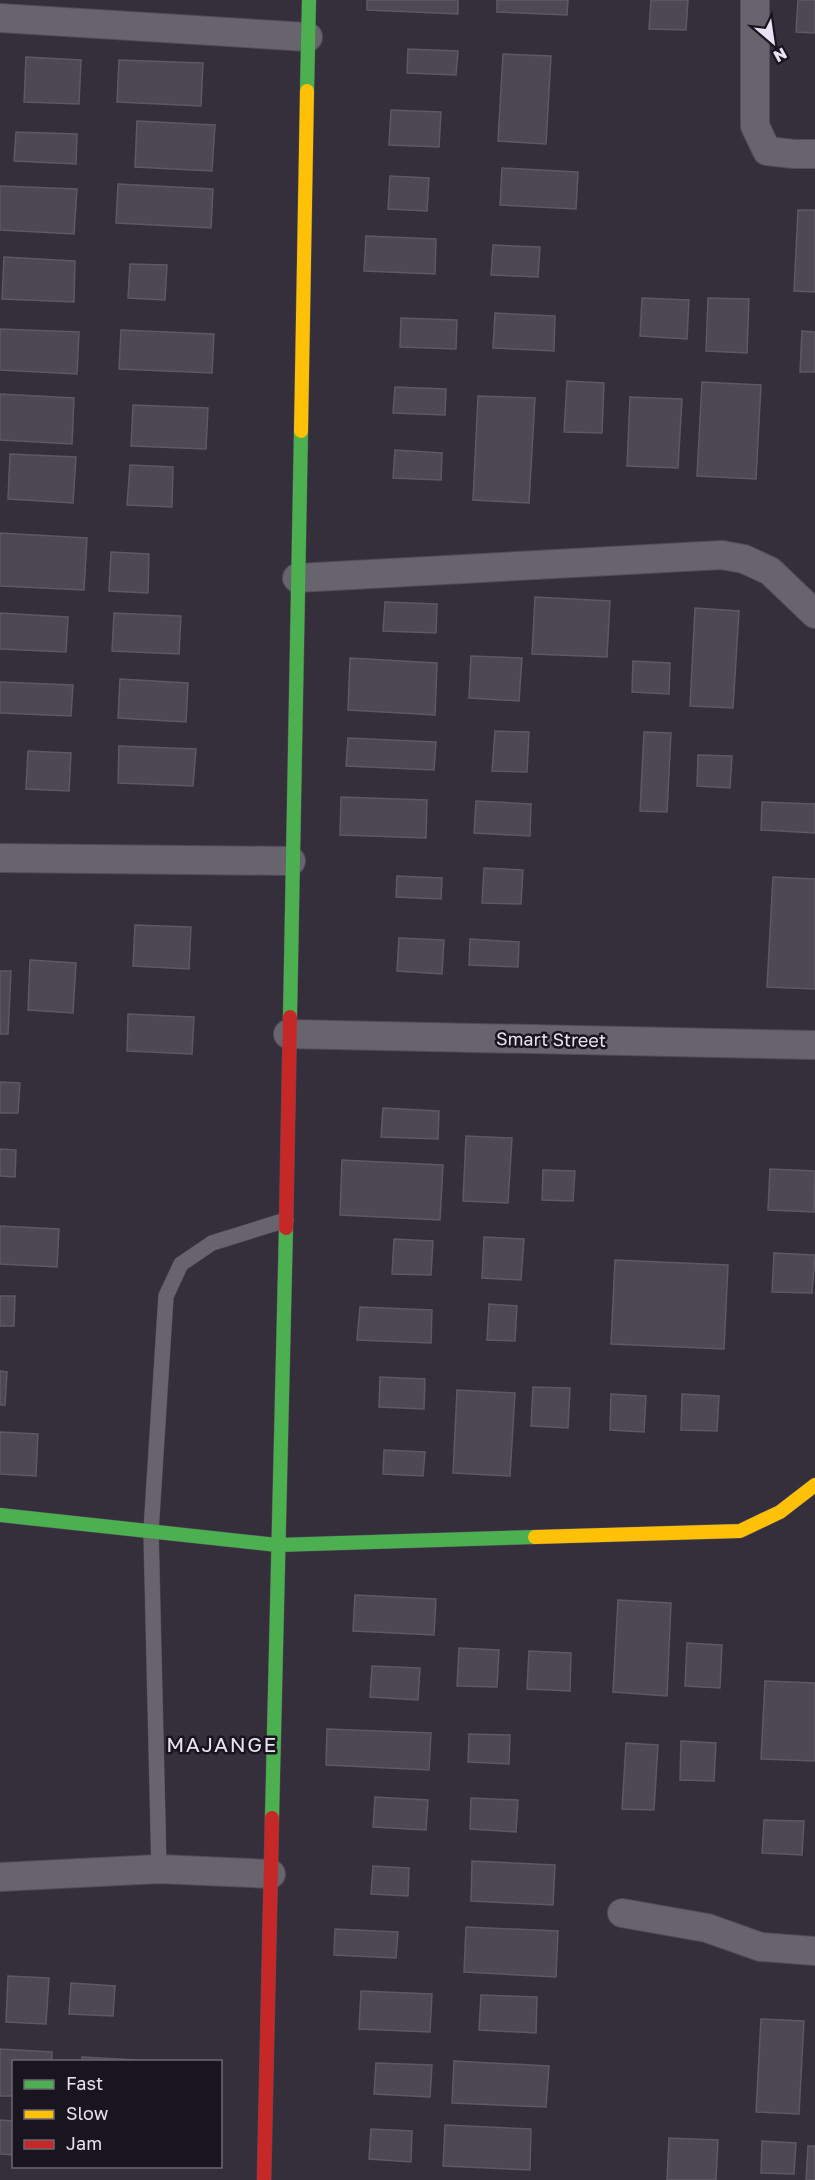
<svg xmlns="http://www.w3.org/2000/svg" width="815" height="2180" viewBox="0 0 815 2180" font-family="'Golos Text',sans-serif">
  <style>
    .building { fill: #4e4855; stroke: #5d5863; stroke-width: 1.5 }
    .lines { fill: none; stroke-linecap: round; stroke-linejoin: round }
    .lane-casing { stroke: #524c58; stroke-width: 16 }
    .street-casing { stroke: #524c58; stroke-width: 30 }
    .fast-casing { stroke: #524c58; stroke-width: 15 }
    .slow-casing { stroke: #524c58; stroke-width: 15 }
    .jam-casing { stroke: #524c58; stroke-width: 15 }
    .lane { stroke: #68646d; stroke-width: 15 }
    .street { stroke: #68646d; stroke-width: 28 }
    .fast { stroke: #4caf50; stroke-width: 14 }
    .slow { stroke: #ffc107; stroke-width: 14 }
    .jam { stroke: #c62828; stroke-width: 14 }
    .labels { text-anchor: middle; stroke-width: 5; stroke-linejoin: round; paint-order: stroke }
    .street-label { font-size: 18px; fill: #e9e2f2; stroke: #19151f }
    .quarter-label { font-size: 21px; letter-spacing: 1.5px; fill: #e9e2f2; stroke: #19151f }
  </style>
  <rect width="100%" height="100%" fill="#342f3b"/>
  <path class="building" d="M367 0H458V14L367 10Z
    M497 0H568L567 15 497 12Z
    M651 0H688L686 30 649 29Z
    M798 0H815V33L796 32Z
    M408 49 458 51 456 75 407 73Z
    M503 54 551 56 546 144 498 141Z
    M26 57 81 60 79 104 24 102Z
    M119 60 203 63 201 106 117 102Z
    M391 110 441 112 439 147 389 145Z
    M137 121 215 125 212 171 135 167Z
    M16 132 77 134 76 164 14 161Z
    M502 168 578 172 576 209 500 205Z
    M390 176 429 178 427 211 388 209Z
    M118 184 213 189 211 228 116 223Z
    M0 186 77 189 74 234 0 230Z
    M798 210H815V292L794 291Z
    M366 236 436 239 435 274 364 271Z
    M493 245 540 247 538 277 491 275Z
    M4 257 75 261 74 302 2 299Z
    M130 264 167 265 165 300 128 298Z
    M642 298 689 300 687 339 640 336Z
    M708 298 749 299 747 353 706 351Z
    M495 313 555 316 554 351 493 348Z
    M401 318 457 320 456 349 400 347Z
    M0 329 79 332 77 374 0 370Z
    M121 330 214 334 212 373 119 369Z
    M802 331 815 332V372H800Z
    M567 381 604 383 602 433 564 432Z
    M702 382 761 385 756 479 697 476Z
    M395 387 446 389 445 415 393 413Z
    M0 394 74 398 72 444 0 440Z
    M478 396 535 398 529 503 473 500Z
    M630 397 682 399 678 468 627 466Z
    M133 405 208 408 206 449 131 446Z
    M395 450 442 453 441 480 393 478Z
    M10 454 76 457 73 503 8 499Z
    M130 465 173 467 172 507 127 505Z
    M0 533 87 538 84 590 0 586Z
    M111 552 149 554 148 593 109 591Z
    M535 597 610 601 607 657 532 654Z
    M385 602 437 604 436 633 383 631Z
    M695 608 739 611 733 708 690 706Z
    M0 613 68 617 66 652 0 649Z
    M114 613 181 616 179 654 112 651Z
    M471 656 522 658 519 701 469 698Z
    M350 658 437 663 435 715 348 710Z
    M633 661 670 663 669 694 632 692Z
    M120 679 188 683 186 722 118 718Z
    M0 682 73 685 71 716 0 713Z
    M495 731 529 732 527 772 492 771Z
    M644 732 671 733 667 812 640 811Z
    M348 738 436 742 434 770 346 766Z
    M119 746 196 749 193 786 118 783Z
    M28 751 71 753 69 791 26 789Z
    M698 755 732 756 730 788 697 786Z
    M341 797 427 800 426 838 340 835Z
    M476 801 531 804 530 836 474 833Z
    M762 802 815 804V833L761 830Z
    M484 868 523 870 521 904 482 903Z
    M397 876 442 878 441 899 396 897Z
    M773 877 815 879V989L767 987Z
    M135 925 191 927 189 969 133 966Z
    M399 938 444 940 442 974 397 971Z
    M470 939 519 942 518 967 469 965Z
    M30 960 76 963 73 1013 28 1010Z
    M0 971H11L8 1034H0Z
    M128 1014 194 1017 192 1054 127 1051Z
    M0 1082 20 1083 18 1113H0Z
    M383 1108 439 1111 438 1139 381 1137Z
    M466 1136 512 1138 508 1203 463 1201Z
    M0 1149 16 1150 15 1177 0 1176Z
    M342 1160 443 1165 440 1220 340 1215Z
    M770 1169 815 1171 814 1212 768 1210Z
    M543 1170 575 1171 573 1201 542 1200Z
    M0 1226 59 1229 57 1267 0 1264Z
    M484 1237 524 1239 521 1280 482 1278Z
    M394 1239 433 1241 431 1275 392 1274Z
    M774 1253 815 1255 812 1293 772 1292Z
    M615 1260 728 1265 724 1349 611 1344Z
    M0 1296H15L14 1326H0Z
    M489 1304 517 1306 515 1341 487 1340Z
    M360 1307 432 1310 431 1343 357 1340Z
    M0 1371 7 1372 5 1405H0Z
    M380 1377 425 1379 424 1409 379 1407Z
    M533 1387 570 1388 568 1428 531 1426Z
    M457 1390 515 1393 510 1476 453 1473Z
    M611 1394 646 1396 644 1432 610 1430Z
    M682 1394 719 1396 717 1431 681 1430Z
    M0 1432 38 1434 36 1476 0 1474Z
    M384 1450 425 1452 423 1476 383 1474Z
    M355 1595 436 1599 434 1635 353 1631Z
    M618 1600 671 1603 667 1696 613 1692Z
    M687 1643 722 1645 720 1688 685 1686Z
    M459 1648 499 1650 497 1687 457 1686Z
    M529 1651 571 1653 570 1691 527 1689Z
    M372 1666 420 1668 418 1700 370 1697Z
    M765 1681 815 1683V1761L761 1759Z
    M327 1729 431 1733 429 1770 326 1765Z
    M469 1734 510 1735 509 1764 468 1762Z
    M681 1741 716 1743 714 1781 680 1780Z
    M626 1743 658 1745 654 1810 622 1809Z
    M375 1797 428 1800 426 1830 373 1827Z
    M471 1798 518 1800 516 1832 470 1829Z
    M764 1820 804 1821 802 1855 762 1853Z
    M472 1861 555 1865 553 1905 471 1901Z
    M373 1866 409 1868 408 1896 371 1894Z
    M466 1927 558 1931 556 1977 464 1972Z
    M335 1929 398 1932 396 1958 334 1955Z
    M8 1976 49 1978 46 2024 6 2022Z
    M71 1983 115 1986 113 2016 69 2014Z
    M361 1991 432 1994 430 2032 359 2029Z
    M481 1995 537 1997 536 2033 479 2030Z
    M761 2019 804 2021 799 2114 756 2112Z
    M0 2049 52 2052V2062H14V2096H0Z
    M82 2057 174 2062H82Z
    M454 2061 549 2066 546 2107 452 2103Z
    M376 2063 432 2065 430 2097 374 2094Z
    M0 2120 14 2121V2155L0 2154Z
    M445 2125 531 2129 530 2170 443 2166Z
    M371 2129 412 2131 411 2162 369 2159Z
    M669 2138 718 2140 716 2180H667Z
    M762 2141 796 2143 794 2174 761 2173Z
    M808 2146H815V2180H806Z"/>
  <g class="lines">
    <defs>
      <path id="lane" d="M159 1869 151 1531 166 1296 181 1264 212 1243 286 1220"/>
      <path id="street" d="M755 0V126L767 151 794 154H815
        M0 18 308 37
        M297 578 722 555 744 559 770 571 815 614
        M0 858 291 861
        M288 1034 815 1045
        M0 1877 159 1869 271 1874
        M622 1913 707 1928 761 1947 815 1951"/>
      <path id="fast" d="M307 91 309 0
        M290 1017 301 431
        M0 1515 277 1545 535 1537
        M272 1818 286 1228"/>
      <path id="slow" d="M301 431 307 91
        M535 1537 740 1531 780 1512 815 1485"/>
      <path id="jam" d="M286 1228 290 1017
        M264 2180 272 1818"/>
    </defs>
    <use href="#lane" class="lane-casing"/>
    <use href="#street" class="street-casing"/>
    <use href="#fast" class="fast-casing"/>
    <use href="#slow" class="slow-casing"/>
    <use href="#jam" class="jam-casing"/>
    <use href="#lane" class="lane"/>
    <use href="#street" class="street"/>
    <use href="#fast" class="fast"/>
    <use href="#slow" class="slow"/>
    <use href="#jam" class="jam"/>
  </g>
  <g class="labels">
    <g class="street-label">
      <text transform="translate(551 1040) rotate(1)" y="6">Smart Street</text>
    </g>
    <g class="quarter-label">
      <text x="222" y="1752">MAJANGE</text>
    </g>
  </g>
  <rect x="12" y="2060" width="210" height="108" fill="#19151f" stroke="#6c6773" stroke-width="1.5"/>
  <rect x="24" y="2080" width="30" height="9" fill="#4caf50" stroke="#6c6773" stroke-width="1.5"/>
  <text x="66" y="2090" font-size="18" fill="#e9e2f2">Fast</text>
  <rect x="24" y="2110" width="30" height="9" fill="#ffc107" stroke="#6c6773" stroke-width="1.5"/>
  <text x="66" y="2120" font-size="18" fill="#e9e2f2">Slow</text>
  <rect x="24" y="2140" width="30" height="9" fill="#c62828" stroke="#6c6773" stroke-width="1.5"/>
  <text x="66" y="2150" font-size="18" fill="#e9e2f2">Jam</text>
  <g transform="translate(773 42) rotate(151)" stroke="#19151f" stroke-width="4.5" paint-order="stroke">
  <path d="M0-4.5L10 22L0 15L-10 22Z" fill="#e9e2f2"/>
  <text y="-9" font-size="16" font-weight="bold" text-anchor="middle" fill="#e9e2f2">N</text>
  </g>
</svg>
